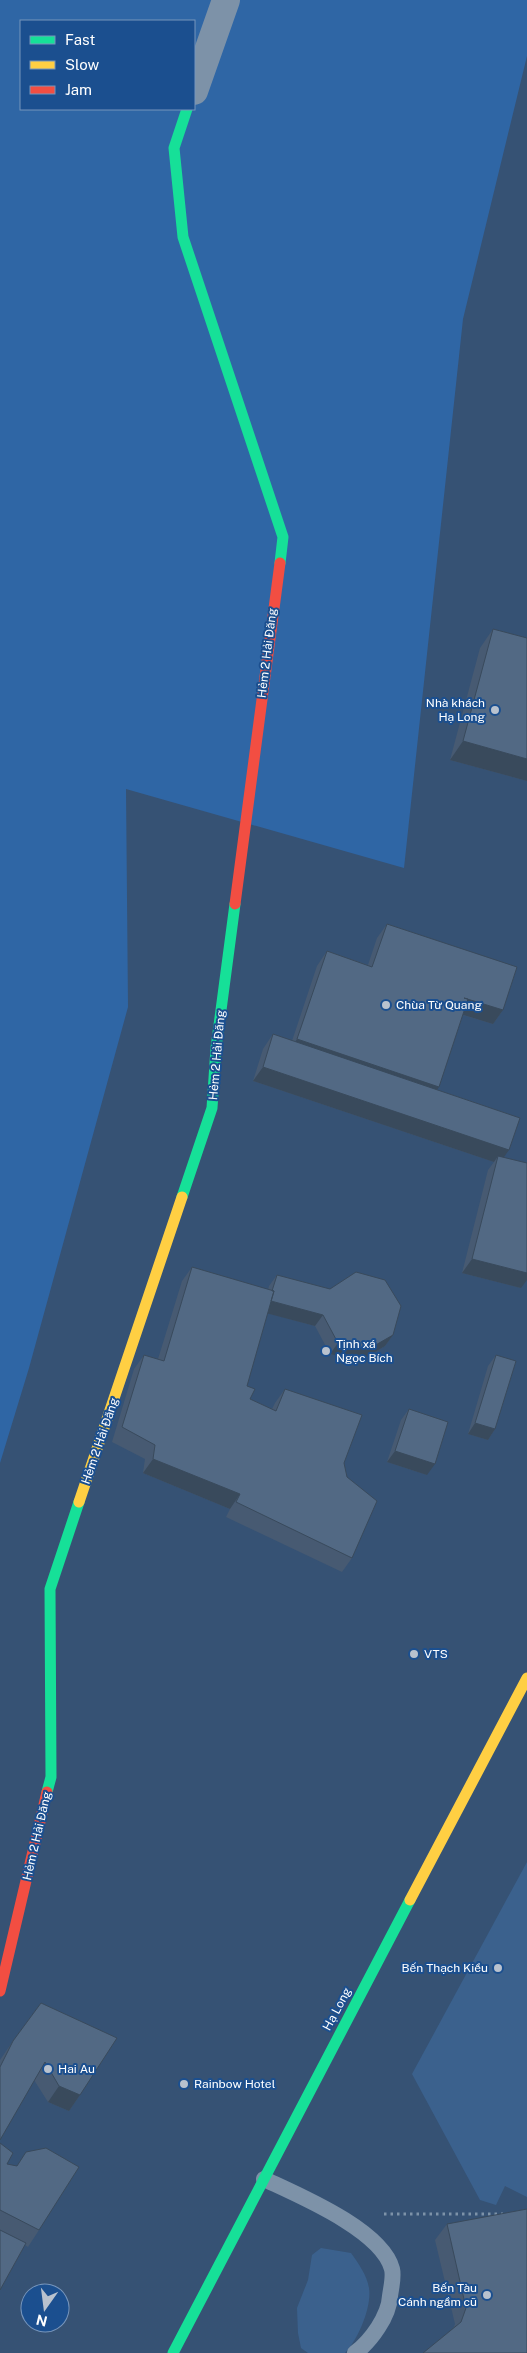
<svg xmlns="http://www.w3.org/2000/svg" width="527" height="2353" viewBox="0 0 527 2353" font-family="'Public Sans',sans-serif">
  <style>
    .green { fill: #2f66a5; fill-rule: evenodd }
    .water { fill: #3b618d }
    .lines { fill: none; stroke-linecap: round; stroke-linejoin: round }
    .path { stroke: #7d92a8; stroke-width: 3; stroke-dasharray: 2.5 4; stroke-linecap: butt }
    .lane { stroke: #7d92a8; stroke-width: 16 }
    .street { stroke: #7d92a8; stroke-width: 28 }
    .fast { stroke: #16e098; stroke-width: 11 }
    .slow { stroke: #ffcf43; stroke-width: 11 }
    .jam { stroke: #f24e42; stroke-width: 11 }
    .wall { fill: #475a72 }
    .shaded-wall { fill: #394a5c }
    .building { fill: #526984; stroke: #394a5c }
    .poi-dot { fill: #b9c2ce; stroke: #1b4f8f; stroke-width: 2 }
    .labels { text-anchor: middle; stroke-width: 4; stroke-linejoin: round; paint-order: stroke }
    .street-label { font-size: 12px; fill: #fff; stroke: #1b4f8f }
    .poi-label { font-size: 12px; fill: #fff; stroke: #1b4f8f; text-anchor: start }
  </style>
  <rect width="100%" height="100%" fill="#365274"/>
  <path class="green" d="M0 0H527V56L463 319 404 868 126 789 128 1007 29 1368 0 1463ZM21 21H194V109H21Z"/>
  <path class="water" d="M527 1862V2197L505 2186 496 2205 480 2200 412 2074Z
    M321 2248 351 2253C358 2263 367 2275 369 2288 372 2307 358 2340 345 2353H308L301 2348 298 2333 297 2308 308 2280 312 2255Z"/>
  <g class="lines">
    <path class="path" d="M384 2214H503"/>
    <path class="lane" d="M264 2179C298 2195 382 2230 392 2269 394 2277 391 2288 390 2296 389 2316 371 2341 355 2353"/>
    <path class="street" d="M194 91 226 0"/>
    <path class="fast" d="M187 109 174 148 183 237 283 537 280 563
      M182 1197 212 1108 216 1048 235 904
      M47 1792 51 1777 50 1589 79 1502
      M173 2353 410 1900"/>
    <path class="slow" d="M79 1502 182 1197
      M410 1900 527 1678"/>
    <path class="jam" d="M235 904 280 563
      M0 1991 47 1792"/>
  </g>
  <path class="wall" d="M493 629 527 638V781L450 760 480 648Z
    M387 924 503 1010 493 1024 463 1015 437 1090 504 1157 521 1288 462 1273 488 1170 494 1162 253 1081 263 1049 273 1034 292 1041 317 966 327 951 368 965 377 938Z
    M192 1267 268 1290 269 1286 277 1275 393 1335 385 1346 360 1361 330 1354 315 1326 267 1313 247 1386 250 1399 272 1409 275 1403 285 1389 344 1463 352 1558 342 1572 226 1517 230 1509 143 1473 145 1459 112 1442 134 1369 144 1355 158 1359 182 1281Z
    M496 1355 495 1429 488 1440 468 1434 488 1366Z
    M409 1409 427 1475 387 1462 401 1420Z
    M41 2003 80 2095 69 2111 48 2102 34 2080 0 2140V2060L13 2041Z
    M0 2143 7 2164 39 2230 28 2247 25 2245 0 2290Z
    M447 2224 527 2353 453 2329 455 2324 435 2240Z"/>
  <path class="shaded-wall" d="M463 741 527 759V781L450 760Z
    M464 998 503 1010 493 1024 454 1012Z
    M297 1039 439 1087 429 1102 287 1053Z
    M263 1067 509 1150 499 1164 498 1156 494 1162 253 1081Z
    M472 1259 527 1273V1280L521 1288 462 1273Z
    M270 1301 323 1315 315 1326 262 1312Z
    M393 1335 385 1346 360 1361 330 1354 338 1343Z
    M475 1423 495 1429 488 1440 468 1434Z
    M395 1451 435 1464 427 1475 387 1462Z
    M153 1459 240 1494 230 1509 143 1473Z
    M59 2086 80 2095 69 2111 48 2102Z"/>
  <path class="building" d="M493 629 527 638V759L463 741Z
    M387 924 517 967 503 1010 464 998 468 999 439 1087 297 1039 327 951 372 967Z
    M273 1034 520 1118 509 1150 263 1067Z
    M498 1156 527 1163V1273L472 1259Z
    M192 1267 274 1291 247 1386 255 1389 250 1399 276 1411 285 1389 362 1415 344 1463 347 1477 377 1501 352 1558 236 1502 240 1494 153 1459 155 1445 122 1427 144 1355 164 1361Z
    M356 1272 385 1280 401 1306 393 1335 367 1350 338 1343 323 1315 271 1301 274 1291H272L277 1275 330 1289Z
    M496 1355 516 1361 495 1429 475 1423Z
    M409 1409 448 1422 435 1464 395 1451Z
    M41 2003 117 2038 80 2095 59 2086 45 2062 0 2140V2067L13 2041Z
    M0 2143 13 2153 7 2164 17 2166 26 2152 46 2148 79 2167 39 2230 0 2210Z
    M527 2209V2353H423L461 2322 466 2308 447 2224Z
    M0 2230 26 2243 0 2290Z"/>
  <g class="poi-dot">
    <circle cx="495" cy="710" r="5"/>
    <circle cx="386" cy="1005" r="5"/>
    <circle cx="326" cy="1351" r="5"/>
    <circle cx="414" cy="1654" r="5"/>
    <circle cx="498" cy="1968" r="5"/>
    <circle cx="48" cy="2069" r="5"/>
    <circle cx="184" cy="2084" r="5"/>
    <circle cx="487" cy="2295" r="5"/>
  </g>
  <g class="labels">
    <g class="street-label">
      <text transform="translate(267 653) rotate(-83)" y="4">Hẻm 2 Hải Đăng</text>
      <text transform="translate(217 1055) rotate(-85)" y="4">Hẻm 2 Hải Đăng</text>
      <text transform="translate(100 1441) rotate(-71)" y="4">Hẻm 2 Hải Đăng</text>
      <text transform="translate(37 1836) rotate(-77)" y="4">Hẻm 2 Hải Đăng</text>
      <text transform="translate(337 2009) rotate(-62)" y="4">Hạ Long</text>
    </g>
    <g class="poi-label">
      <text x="485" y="707" text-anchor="end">Nhà khách<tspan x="485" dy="14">Hạ Long</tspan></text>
      <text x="396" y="1009">Chùa Từ Quang</text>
      <text x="336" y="1348">Tịnh xá<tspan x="336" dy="14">Ngọc Bích</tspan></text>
      <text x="424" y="1658">VTS</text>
      <text x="488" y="1972" text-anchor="end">Bến Thạch Kiều</text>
      <text x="58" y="2073">Hai Au</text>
      <text x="194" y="2088">Rainbow Hotel</text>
      <text x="477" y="2292" text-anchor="end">Bến Tàu<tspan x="477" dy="14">Cánh ngầm cũ</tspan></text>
    </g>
  </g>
  <rect x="20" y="20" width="175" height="90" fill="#1b4f8f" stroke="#7695bc"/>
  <rect x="30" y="36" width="25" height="8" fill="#16e098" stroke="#7695bc"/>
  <text x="65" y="45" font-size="15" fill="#ffffff">Fast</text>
  <rect x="30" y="61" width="25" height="8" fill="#ffcf43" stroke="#7695bc"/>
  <text x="65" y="70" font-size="15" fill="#ffffff">Slow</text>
  <rect x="30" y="86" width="25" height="8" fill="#f24e42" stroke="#7695bc"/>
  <text x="65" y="95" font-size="15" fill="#ffffff">Jam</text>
  <g transform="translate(45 2308) rotate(194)"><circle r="24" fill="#1b4f8f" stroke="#7695bc"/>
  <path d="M0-4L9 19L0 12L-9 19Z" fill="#b9c2ce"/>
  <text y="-8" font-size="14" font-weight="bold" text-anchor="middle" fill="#ffffff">N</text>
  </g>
</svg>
